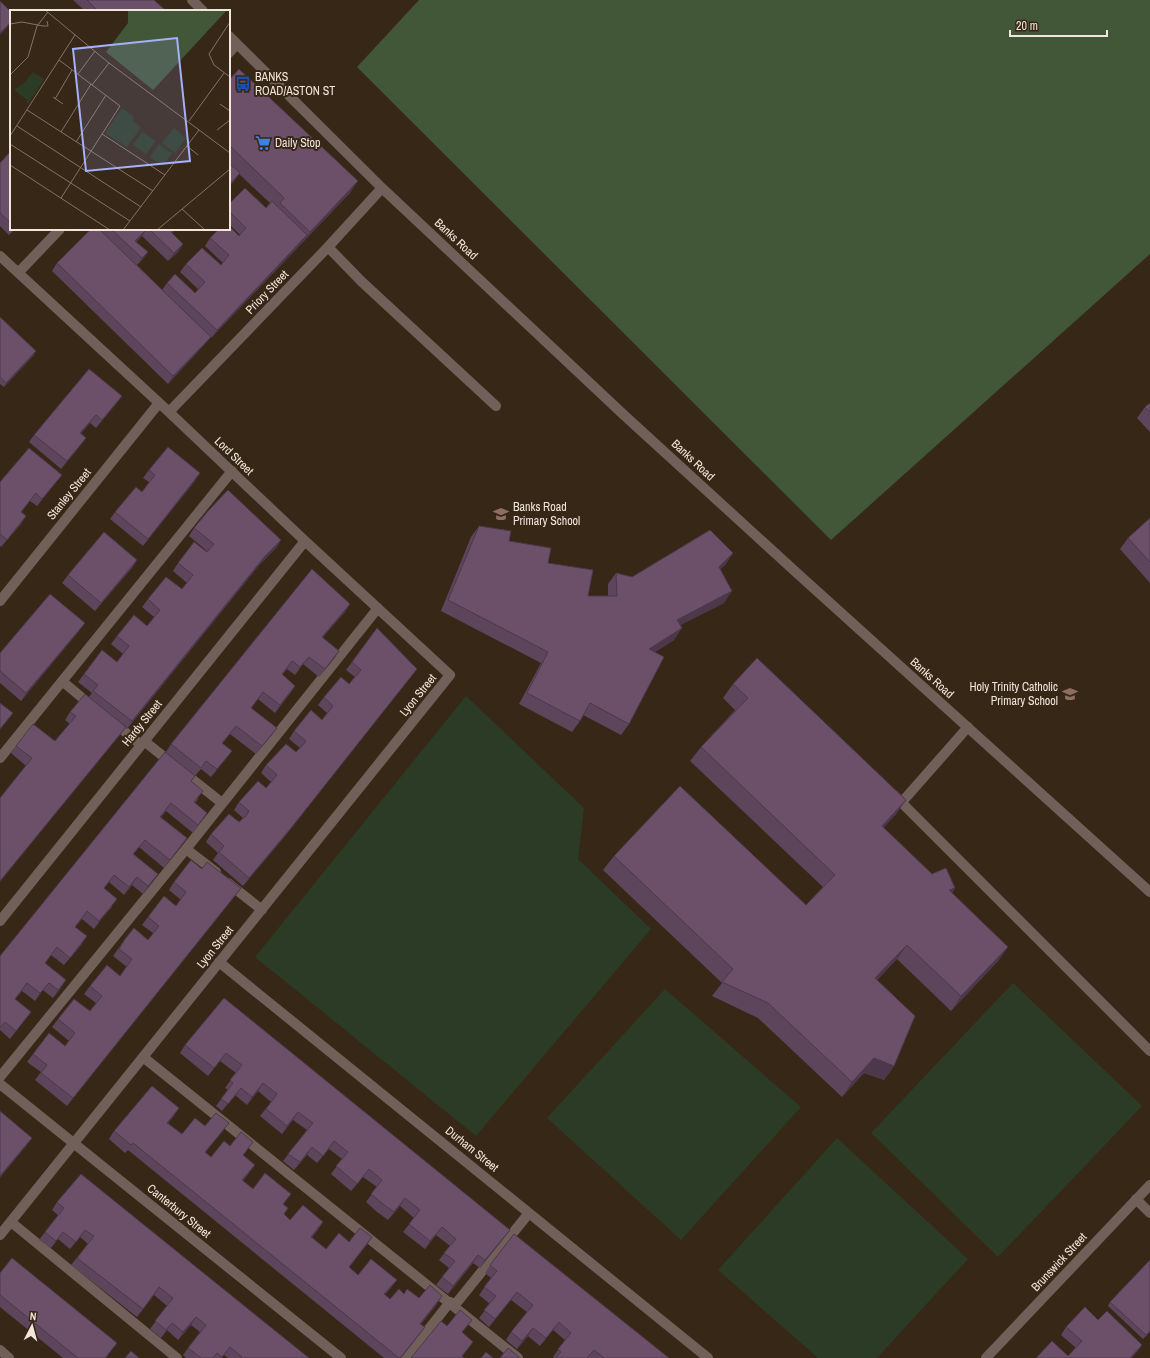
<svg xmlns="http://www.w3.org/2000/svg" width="1150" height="1358" viewBox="0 0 1150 1358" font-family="'Archivo Narrow',sans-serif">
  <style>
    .green { fill: #2c3b25 }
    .forest { fill: #425638 }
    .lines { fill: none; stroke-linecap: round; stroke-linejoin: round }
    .minor { stroke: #716059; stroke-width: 10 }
    .wall { fill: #5d455b }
    .shaded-wall { fill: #4c384a }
    .building { fill: #6c506a; stroke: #4c384a }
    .labels { text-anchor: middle; stroke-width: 4; stroke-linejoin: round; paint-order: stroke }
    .poi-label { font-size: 12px; fill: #f1e6dc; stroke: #372717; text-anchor: start }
    .street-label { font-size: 12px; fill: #f1e6dc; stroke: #372717 }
    .inset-road { fill: none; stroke: #817366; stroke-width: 1 }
    .view { fill: #a6b1fc; fill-opacity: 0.15; stroke: #a6b1fc; stroke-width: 2 }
    .inset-edge { fill: none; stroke: #f1e6dc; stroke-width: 2 }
  </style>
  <rect width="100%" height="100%" fill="#372717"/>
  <path class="green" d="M466 696 584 808 578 859 651 929 476 1136 255 957Z
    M1013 983 1142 1106 998 1257 871 1133Z
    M665 989 801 1107 681 1240 547 1118Z
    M837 1138 968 1259 877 1358H818L718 1270Z"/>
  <path class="forest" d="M419 0H1150V254L831 540 357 67Z"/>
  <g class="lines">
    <path class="minor" d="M192 0 203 11
      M229 36 382 188 625 416 798 574 1150 892
      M229 53 237 44
      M328 247 361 281 496 406
      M0 256 169 412 305 541 450 675 0 1235
      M19 272 60 229
      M169 412 328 247 382 188
      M0 601 159 403
      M62 681 92 706
      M113 722 141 745
      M144 741 222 803
      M0 758 232 471
      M894 795 1150 1051
      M902 802 968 727
      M186 849 216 872
      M228 883 262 910
      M0 921 305 541
      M219 962 708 1358
      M143 1057 518 1358
      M0 1077 186 849 378 608
      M0 1084 341 1358
      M1136 1199 1150 1213
      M11 1222 177 1358
      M454 1306 529 1213
      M0 1350 9 1358
      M406 1358 450 1302
      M986 1358 1150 1185"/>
  </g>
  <path class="wall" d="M73 0H154L166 11H85Z
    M229 80 350 193 211 338 210 337 205 344 168 384 52 271 57 263 91 229H176L172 233 183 244 178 252 168 261 142 236 136 242 148 252 142 260 137 265 162 290 167 283 195 293 198 289 180 272 186 264 221 265 223 263 205 246 210 238 239 236 240 235 229 224V204L266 208 270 203 239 174 234 181 229 187Z
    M11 151V229H15L9 235 0 226V163Z
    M0 317 34 355 4 387 0 384Z
    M122 396 116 404 96 428 90 423 81 433 86 438 80 446 61 469 29 442 34 435Z
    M1150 403V432L1137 418 1145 407Z
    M149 470 195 481 143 546 110 519 115 512 142 492 149 482 143 478Z
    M0 482H56L37 506 30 501 21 512 26 516 21 524 1 547 0 546Z
    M1150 518V583L1120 549 1128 538Z
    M479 526 509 541 548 563 588 596H608V584L616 573 632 577 733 553 725 565 720 569 724 603 680 625 674 640 655 652 629 724 621 735 583 715 580 721 572 732 519 704 541 663 441 611 471 537Z
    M194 528 281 540 276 548 260 564 127 729 125 728 120 735 26 766 11 753 16 746 55 741 70 724 65 720 70 712 89 697 92 693 78 682 84 674 117 662 123 654 111 644 117 636 147 626 154 617 142 607 148 599 182 589 187 583 173 571 178 563 207 552V551L189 536Z
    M137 560 132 568 95 611 62 583 68 575Z
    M350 604 345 612 322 638 339 651 319 677 303 664 295 675 287 669 282 675 295 686 275 713 258 699 251 708 277 728 256 754 230 734 222 744 232 751 211 777 201 769 195 776 166 752 171 744Z
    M79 631 21 701 0 683V653Z
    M352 662 417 669 411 676 286 835 243 886 213 860 218 853 206 842 211 834 239 822 243 818 234 810 239 802 266 788 271 782 261 773 266 765 296 752 300 748 289 739 294 731 322 720 327 713 318 705 324 697 349 684 355 677 346 670Z
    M733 684 906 800 896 814 883 828 932 874 955 888 952 893 1008 947 998 961 951 1011 897 959 877 980 894 1066 884 1080 864 1073 842 1097 758 1018 712 996 722 983 603 870 614 856 806 905 823 887 690 761 701 747 735 710 723 698Z
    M191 781 198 799 195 803 207 813 202 821 193 833 166 811 161 817 187 838 164 868 139 847 134 854 153 882 143 894 132 885 124 895 109 882 104 888 112 907 103 917 94 929 82 919 75 927 82 944 64 965 51 955 45 963 61 988 53 998 43 990 35 1001 22 991 15 999 31 1012 10 1039 0 1030V956Z
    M202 869 241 888 235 896 67 1106 35 1080 41 1072 27 1062 33 1054 65 1046 69 1041 52 1027 58 1019 90 1011 96 1003 84 994 90 986 120 976 127 967 113 956 125 939 148 940 153 933 142 925 148 917 176 906 181 900 169 890 174 882Z
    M224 998 510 1230 504 1238 480 1268 473 1263 448 1294 436 1285 449 1268 439 1260 450 1246 436 1235 425 1249 403 1232 414 1218 400 1206 388 1220 377 1212 366 1202 377 1187 363 1177 351 1191 331 1174 342 1159 329 1149 317 1163 307 1155 294 1170 283 1161 307 1130 293 1120 282 1134 260 1116 271 1102 258 1091 247 1105 235 1095 222 1111 216 1106 228 1090 225 1088 236 1073 220 1061 208 1076 180 1053 185 1045Z
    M179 1108 168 1123 182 1134 205 1126 229 1123 205 1153 211 1157 230 1146 248 1149 243 1156 249 1173 243 1181 253 1189 283 1205 284 1214 290 1220 318 1230 312 1237 326 1249 349 1242 372 1237 349 1267 358 1275 391 1288 385 1295 390 1299 404 1294 437 1304 421 1324 419 1335 401 1358H384L128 1150 125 1153 109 1139 114 1131Z
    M57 1202 263 1321 309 1358H228L224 1355 222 1358H186L183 1355 200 1332 191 1325 178 1340 167 1330 161 1338 150 1329 167 1306 154 1295 137 1317 71 1265 88 1244 80 1237 70 1249 58 1239 51 1248 39 1240 58 1215 52 1210Z
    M1150 1260V1332L1143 1339 1108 1306 1110 1302Z
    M490 1265 669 1358H554L553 1357 565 1340 553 1330 540 1346 528 1336 517 1349 506 1340 511 1332 527 1312 511 1300 489 1327 479 1318 490 1304 479 1295 491 1278 485 1273Z
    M0 1273 117 1343 106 1358H63L0 1307Z
    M1098 1320 1142 1345 1137 1352 1068 1356 1076 1348 1061 1335 1066 1327Z"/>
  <path class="shaded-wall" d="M11 22 10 24 0 35V33Z
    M240 173 234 181 229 187V185Z
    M358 181 350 193 302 243 310 232Z
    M147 229 142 236 130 248 135 241Z
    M307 235 302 243 211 338 217 330Z
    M183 244 178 252 168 261 174 253Z
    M148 252 142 260 137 265 142 258Z
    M211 337 205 344 168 384 173 376Z
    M36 351 34 355 4 387 6 383Z
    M122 396 116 404 96 428 102 420Z
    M96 415 90 423 75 441 80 433Z
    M86 438 80 446 61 469 67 461Z
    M200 473 195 481 143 546 148 539Z
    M26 516 21 524 1 547 7 540Z
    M281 540 276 548 260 564 127 729 132 721 265 556Z
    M733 553 725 565 711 578 719 567Z
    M137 560 132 568 95 611 101 603Z
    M732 591 724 603 669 631 677 620Z
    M350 604 345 612 316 645 322 637Z
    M85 623 79 631 21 701 26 693Z
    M682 628 674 640 641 660 649 649Z
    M339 651 334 659 319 677 325 669Z
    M309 657 303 664 295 675 300 667Z
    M417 669 411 676 286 835 243 886 249 878Z
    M295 686 290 694 275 713 280 705Z
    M13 713 7 721 0 730V729Z
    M126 727 120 735 0 882V881Z
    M277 728 271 736 256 754 262 746Z
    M232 751 226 759 211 777 217 769Z
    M906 800 896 814 871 841 882 826Z
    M158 874 153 882 143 894 148 886Z
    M137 877 132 885 124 895 129 887Z
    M241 888 235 896 67 1106 73 1098Z
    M955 888 945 903 949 890Z
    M117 899 103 917 94 929 99 921Z
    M87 936 82 944 64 965 70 958Z
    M907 945 897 959 865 993 875 978Z
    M1008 947 998 961 951 1011 961 996Z
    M66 980 61 988 53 998 58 990Z
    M49 983 43 990 35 1001 40 993Z
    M226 1053 220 1061 208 1076 214 1068Z
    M874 1058 894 1066 884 1080 864 1073 842 1097 852 1082Z
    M263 1083 258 1091 247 1105 252 1097Z
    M179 1108 174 1116 162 1131 167 1123Z
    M298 1112 293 1120 282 1134 287 1126Z
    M229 1123 223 1131 199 1160 205 1152Z
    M32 1138 27 1145 0 1178V1176Z
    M312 1147 307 1155 294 1170 300 1162Z
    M255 1165 249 1173 237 1188 242 1180Z
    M405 1198 400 1206 388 1220 394 1212Z
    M323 1222 318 1230 306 1244 311 1237Z
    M442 1227 436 1235 425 1249 430 1241Z
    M510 1230 504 1238 480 1268 485 1260Z
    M372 1237 367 1245 343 1275 349 1267Z
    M478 1255 473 1263 448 1294 453 1286Z
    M397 1280 391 1288 379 1302 384 1294Z
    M159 1287 154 1295 137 1317 143 1309Z
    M517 1292 511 1300 489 1327 495 1319Z
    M442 1296 437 1304 415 1331 420 1324Z
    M196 1317 191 1325 178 1340 183 1332Z
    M559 1322 553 1330 540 1346 546 1338Z
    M425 1327 419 1335 401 1358H400Z
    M533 1328 528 1336 517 1349 522 1341Z
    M473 1342 468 1349 461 1358H460Z
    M117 1343 106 1358H105Z
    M1142 1345 1137 1352 1132 1358H1130Z"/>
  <path class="building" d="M87 0H154L166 11H98Z
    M0 1 11 12V22L0 33Z
    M239 69 358 181 310 232 280 203 284 198 229 145V80Z
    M11 151V223L0 213V163Z
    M229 163 240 173 229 185Z
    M245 188 266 208 272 201 307 235 217 330 167 283 175 274 195 293 205 282 186 264 202 248 221 265 229 255 210 238 219 229H229V226L239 236 246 228 229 211V204Z
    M91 229H99L211 337 173 376 57 263Z
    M111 229H147L135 241 148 252 142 258Z
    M149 229H175L171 232 183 244 174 253Z
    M0 317 36 351 6 383 0 377Z
    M89 369 122 396 102 420 96 415 80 433 86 438 67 461 34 435Z
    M1150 403V412L1145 407Z
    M168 447 200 473 148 539 115 512 136 487 142 492 155 475 149 470Z
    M29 448 62 475 42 499 36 493 21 512 26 516 7 540 0 534V482Z
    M228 490 281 540 265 556 132 721 93 691 98 685 84 674 102 650 117 662 129 646 117 636 134 615 147 626 160 610 148 599 166 577 182 589 193 575 178 563 194 542 207 552 214 544 194 528 208 511Z
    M1150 518V562L1128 538Z
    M479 526 511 531 509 541 551 548 548 563 593 570 588 596H617L616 573 632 577 710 530 733 553 719 567 732 591 677 620 682 628 649 649 664 657 629 724 590 703 580 721 527 693 548 652 448 600Z
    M104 532 137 560 101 603 68 575Z
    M312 569 350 604 322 637 339 651 325 669 309 657 300 667 292 661 282 674 295 686 280 705 263 692 251 708 277 728 262 746 236 726 222 743 232 751 217 769 206 761 201 768 171 744Z
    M50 594 85 623 26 693 0 671V653Z
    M377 628 417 669 291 828 249 878 219 852 224 846 211 834 229 814 239 822 246 816 249 811 239 802 258 781 266 788 277 775 266 765 286 744 296 752 302 746 306 741 294 731 311 710 322 720 333 706 324 697 341 677 349 684 361 670 352 662Z
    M757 658 906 800 882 826 932 874 946 868 955 888 949 890 1008 947 961 996 907 945 875 978 915 1016 894 1066 874 1058 852 1082 768 1003 722 982 733 969 614 856 680 786 806 905 835 875 701 747 748 698 733 684Z
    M85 694 126 727 0 881V798L32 758 16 746 33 724 55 741 76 716 70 712Z
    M0 703 13 713 0 729Z
    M165 752 195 776 191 781 203 791 194 802 207 813 198 825 171 803 160 817 187 838 170 860 145 840 133 854 158 874 148 886 137 877 129 887 114 875 104 888 117 899 109 909 99 921 87 911 75 927 87 936 70 958 57 947 45 963 66 980 58 990 49 983 40 993 27 983 15 999 31 1012 16 1031 5 1022 0 1028V956Z
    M191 860 202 869 207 862 241 888 73 1098 41 1073 47 1065 33 1054 49 1033 65 1046 75 1033 58 1019 74 999 90 1011 102 996 90 986 107 965 120 976 132 959 119 949 125 939 134 928 148 940 159 926 148 917 164 896 176 906 186 892 174 882Z
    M224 998 510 1230 485 1260 478 1255 453 1286 442 1277 455 1261 444 1253 456 1239 442 1227 430 1241 409 1224 420 1210 405 1198 394 1212 383 1204 371 1194 382 1180 369 1169 357 1184 336 1166 348 1152 334 1141 323 1156 312 1147 300 1162 288 1154 313 1123 298 1112 287 1126 266 1109 277 1094 263 1083 252 1097 241 1088 228 1104 221 1099 233 1083 230 1080 242 1065 226 1053 214 1068 185 1045Z
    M152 1086 179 1108 167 1123 182 1134 195 1118 205 1126 216 1113 229 1123 205 1152 211 1157 224 1141 230 1146 241 1132 253 1142 243 1155 255 1165 242 1180 253 1189 265 1173 291 1194 283 1204 288 1208 284 1214 290 1220 303 1205 323 1222 311 1237 326 1249 339 1233 349 1242 360 1228 372 1237 349 1267 358 1275 371 1259 397 1280 384 1294 390 1299 399 1289 404 1294 407 1289 419 1298 430 1285 442 1296 420 1324 425 1327 400 1358H399L133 1143 131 1145 114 1131Z
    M0 1111 32 1138 0 1176Z
    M81 1174 263 1321 309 1358H241L242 1357 230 1347 222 1357 217 1353 213 1358H201L188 1348 206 1325 196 1317 183 1332 172 1323 166 1330 155 1321 173 1298 159 1287 143 1309 77 1258 94 1236 85 1230 76 1242 63 1232 56 1241 45 1232 64 1208 57 1202Z
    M514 1234 669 1358H604L594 1350 587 1358H556L561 1352 558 1349 571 1333 559 1322 546 1338 533 1328 522 1341 511 1332 533 1305 517 1292 495 1319 484 1310 496 1296 484 1287 497 1271 490 1265Z
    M12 1258 117 1343 105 1358H78L0 1295V1273Z
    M1150 1260V1331L1146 1335 1110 1302Z
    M1085 1307 1098 1320 1107 1311 1142 1345 1130 1358H1036L1052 1341 1068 1356 1082 1341 1066 1327Z
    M460 1310 472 1320 462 1332 473 1342 462 1356 464 1358H411L441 1321 447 1326Z
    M508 1348 519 1357V1358H500Z
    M131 1351 139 1358H125Z
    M486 1352 493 1358H481Z"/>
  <defs>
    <symbol id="bus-bare" viewBox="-9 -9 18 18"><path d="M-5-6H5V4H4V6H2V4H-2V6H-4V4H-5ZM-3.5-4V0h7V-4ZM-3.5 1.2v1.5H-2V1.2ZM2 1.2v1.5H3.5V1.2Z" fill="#1a4fb4" stroke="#372717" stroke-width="2.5" paint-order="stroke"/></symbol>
    <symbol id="supermarket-bare" viewBox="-9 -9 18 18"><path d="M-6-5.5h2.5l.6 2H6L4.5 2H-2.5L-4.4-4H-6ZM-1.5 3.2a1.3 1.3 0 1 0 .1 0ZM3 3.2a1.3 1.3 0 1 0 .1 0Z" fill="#3f7fe0" stroke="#372717" stroke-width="2.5" paint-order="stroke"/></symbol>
    <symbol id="school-bare" viewBox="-9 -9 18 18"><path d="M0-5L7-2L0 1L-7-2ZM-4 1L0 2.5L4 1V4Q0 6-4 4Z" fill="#8d6e63" stroke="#372717" stroke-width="2.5" paint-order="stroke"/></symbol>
  </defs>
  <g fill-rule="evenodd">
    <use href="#bus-bare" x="232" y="73" width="22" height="22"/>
    <use href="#supermarket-bare" x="252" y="132" width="22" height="22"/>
    <use href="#school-bare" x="490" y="503" width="22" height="22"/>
    <use href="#school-bare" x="1059" y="683" width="22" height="22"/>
  </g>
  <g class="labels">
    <g class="poi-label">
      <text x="255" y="81">BANKS<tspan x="255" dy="14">ROAD/ASTON ST</tspan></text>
      <text x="275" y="147">Daily Stop</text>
      <text x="513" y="511">Banks Road<tspan x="513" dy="14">Primary School</tspan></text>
      <text x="1058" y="691" text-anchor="end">Holy Trinity Catholic<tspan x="1058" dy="14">Primary School</tspan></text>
    </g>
    <g class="street-label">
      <text transform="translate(456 239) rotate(43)" y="4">Banks Road</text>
      <text transform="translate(267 292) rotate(-46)" y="4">Priory Street</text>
      <text transform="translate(234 456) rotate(44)" y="4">Lord Street</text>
      <text transform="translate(693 460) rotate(43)" y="4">Banks Road</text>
      <text transform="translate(69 494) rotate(-51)" y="4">Stanley Street</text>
      <text transform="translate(932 678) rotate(42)" y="4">Banks Road</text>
      <text transform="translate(418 695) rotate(-51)" y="4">Lyon Street</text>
      <text transform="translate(142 723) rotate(-51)" y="4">Hardy Street</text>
      <text transform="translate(215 947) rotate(-51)" y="4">Lyon Street</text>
      <text transform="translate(472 1149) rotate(39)" y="4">Durham Street</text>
      <text transform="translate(179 1211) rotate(39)" y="4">Canterbury Street</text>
      <text transform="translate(1059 1262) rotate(-47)" y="4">Brunswick Street</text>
    </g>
  </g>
  <g transform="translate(10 10)">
    <rect width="220" height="220" fill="#372717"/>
    <path d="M23 62 34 69 18 94 16 89 4 80 14 73ZM112 98 123 106V111L131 117 117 137 95 123ZM164 118 176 128 165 143 152 133ZM132 122 146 131 136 144 123 135ZM149 134 162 143 153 156 140 147Z" fill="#2c3b25"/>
    <path d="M118 0H217L143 80 96 42 118 13Z" fill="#425638"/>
    <path class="inset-road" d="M35 0 99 53 220 143M220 12 199 44 204 55 220 67M0 14 12 12 33 16H38L37 11M49 50 110 96 51 188M68 64 85 41M0 65 18 47 27 16 38 2M82 75 99 53M43 87 53 94M45 89 62 60M210 94 220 101M17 100 143 181M179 111 214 63M7 116 131 197M207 120 220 110M51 122 81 74M92 124 155 165M0 126 65 25M66 132 96 85M0 134 120 211M177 136 188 145M0 155 100 220M172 199 195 220M113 220 189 120M147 220 220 159"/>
    <path class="view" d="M167 28 180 151 76 161 63 39Z"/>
    <rect width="220" height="220" class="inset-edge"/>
  </g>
  <g transform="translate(32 1326) rotate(6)" stroke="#372717" stroke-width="3" paint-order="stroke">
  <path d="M0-3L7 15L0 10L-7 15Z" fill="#f1e6dc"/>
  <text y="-6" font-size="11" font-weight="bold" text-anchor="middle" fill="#f1e6dc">N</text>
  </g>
  <path d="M1010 30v6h97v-6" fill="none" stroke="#f1e6dc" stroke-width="2"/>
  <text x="1016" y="30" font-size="12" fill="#f1e6dc" stroke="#372717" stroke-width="3" paint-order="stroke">20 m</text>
</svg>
